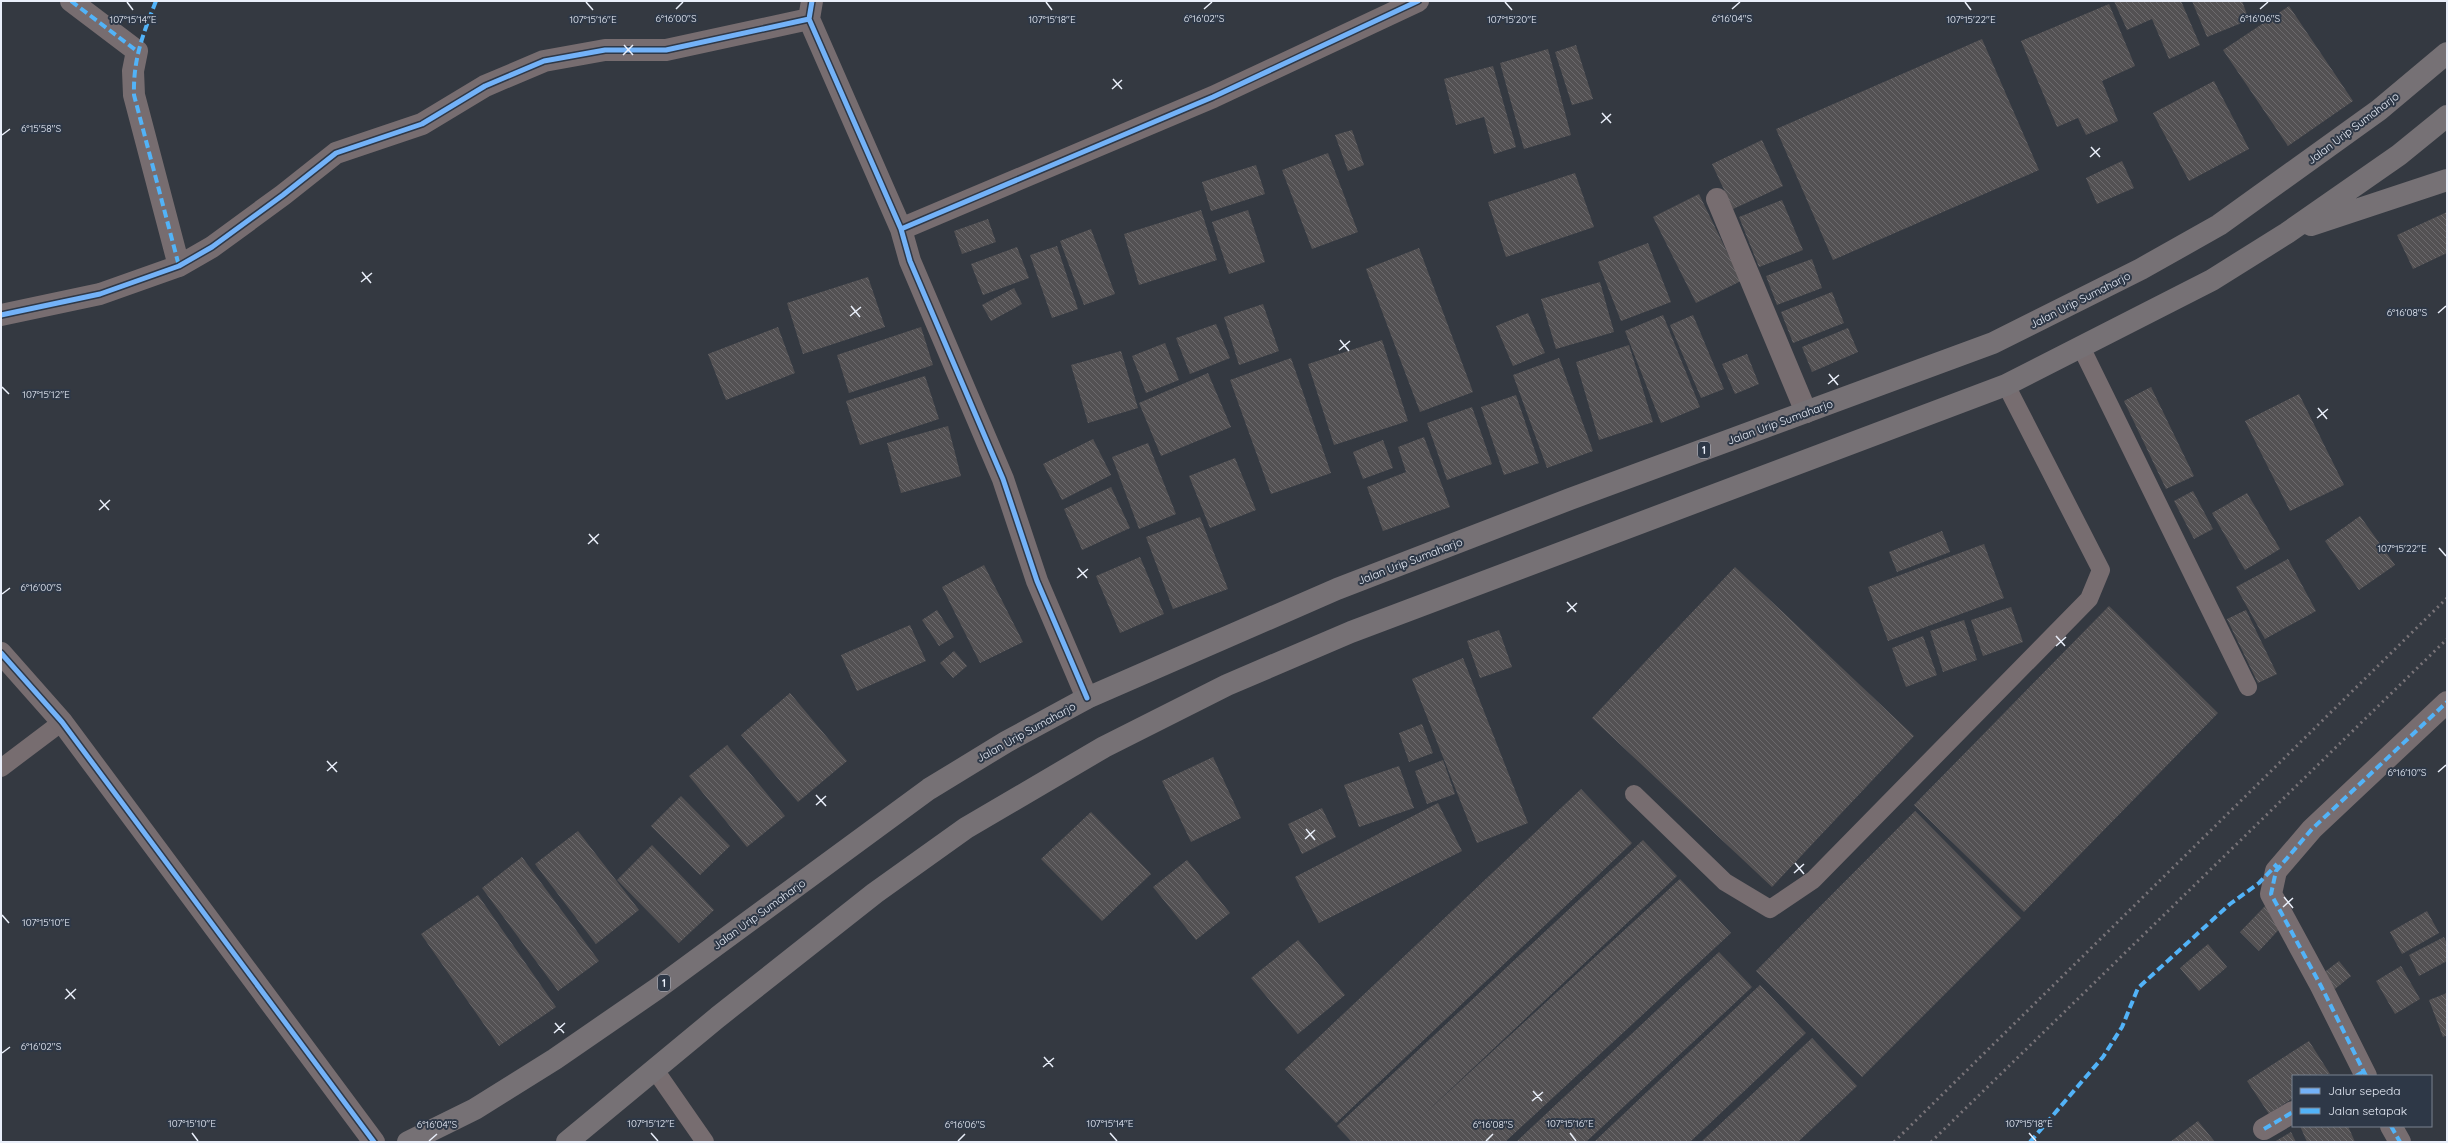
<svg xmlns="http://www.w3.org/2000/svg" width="2448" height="1143" viewBox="0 0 2448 1143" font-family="Quicksand,sans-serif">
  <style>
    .building { fill: url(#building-back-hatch) }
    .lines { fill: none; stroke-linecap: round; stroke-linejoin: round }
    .service { stroke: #776d70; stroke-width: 18 }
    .minor { stroke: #776d70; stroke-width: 22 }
    .trunk { stroke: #767175; stroke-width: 22 }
    .rail { stroke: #797479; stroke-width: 3; stroke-dasharray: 2 4; stroke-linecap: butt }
    .quiet { stroke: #52b3f8; stroke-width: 4; stroke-dasharray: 8 4; stroke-linecap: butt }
    .cycleway-casing { stroke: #2e3847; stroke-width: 8 }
    .cycleway { stroke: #73b2f8; stroke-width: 5 }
    .ticks { fill: none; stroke: #eaeffa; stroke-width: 1.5 }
    .labels { text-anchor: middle; stroke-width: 4; stroke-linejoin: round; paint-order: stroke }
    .shield { fill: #2e3847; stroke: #b2b8c4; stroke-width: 1 }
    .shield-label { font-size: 10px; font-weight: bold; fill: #eaeffa }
    .street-label { font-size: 11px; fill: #eaeffa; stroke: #2e3847 }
    .ticks-label { font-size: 10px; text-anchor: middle; fill: #eaeffa; stroke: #2e3847; stroke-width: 4; stroke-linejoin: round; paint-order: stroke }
  </style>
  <defs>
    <pattern id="building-back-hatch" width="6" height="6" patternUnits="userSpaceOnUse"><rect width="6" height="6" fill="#535153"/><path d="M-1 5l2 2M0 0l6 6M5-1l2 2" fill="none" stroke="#6c6a6d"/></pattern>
  </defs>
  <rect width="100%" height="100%" fill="#343941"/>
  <path class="building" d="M2114 1H2181L2200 45 2169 59 2152 19 2127 30Z
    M2192 1H2242L2249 20 2207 37Z
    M2109 4 2135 66 2102 81 2118 121 2086 135 2078 118 2057 127 2021 41Z
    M2289 6 2353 101 2288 146 2223 50Z
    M1982 39 2039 170 1833 260 1776 129Z
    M1576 45 1593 99 1572 105 1555 52Z
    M1548 49 1571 135 1524 149 1500 63Z
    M1493 66 1516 147 1494 154 1484 117 1456 125 1444 79Z
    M2214 81 2249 149 2189 181 2153 113Z
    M1352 130 1364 165 1348 171 1335 135Z
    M1762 140 1783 186 1733 209 1712 164Z
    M1328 153 1358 232 1312 249 1282 170Z
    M2122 161 2134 188 2097 204 2086 178Z
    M1256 165 1265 194 1211 211 1202 182Z
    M1575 173 1594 227 1506 257 1488 202Z
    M1699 194 1741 281 1696 303 1653 217Z
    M1782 200 1803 250 1759 267 1739 217Z
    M1201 210 1217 260 1139 285 1124 234Z
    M1248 210 1265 262 1229 274 1212 222Z
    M2447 212V253L2413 269 2397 235Z
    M988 219 996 242 962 254 954 231Z
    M1091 229 1115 294 1084 305 1060 241Z
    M1648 243 1671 302 1621 321 1598 262Z
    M1057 246 1078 309 1052 318 1030 255Z
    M1017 247 1029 278 983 295 971 264Z
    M1419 248 1473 392 1420 412 1366 269Z
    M1812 259 1822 288 1777 305 1766 276Z
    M868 277 885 327 803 354 787 303Z
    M1600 282 1614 332 1556 349 1541 299Z
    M1014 288 1022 304 991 321 982 305Z
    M1832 292 1844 323 1793 343 1781 312Z
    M1263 304 1279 351 1239 365 1224 317Z
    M1528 313 1545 353 1513 366 1496 326Z
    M1663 315 1700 407 1661 423 1625 331Z
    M1693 315 1724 389 1701 398 1670 325Z
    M1216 324 1230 358 1190 374 1176 338Z
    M778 327 795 373 726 400 708 354Z
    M921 327 933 365 849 393 837 355Z
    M1848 328 1858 352 1812 372 1802 347Z
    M1382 340 1408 421 1334 445 1308 364Z
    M1165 343 1179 380 1146 393 1132 356Z
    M1629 345 1653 422 1599 440 1576 362Z
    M1121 351 1138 408 1088 423 1071 365Z
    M1747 354 1759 384 1735 394 1722 364Z
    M1291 358 1331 473 1271 494 1230 380Z
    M1559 358 1593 451 1547 468 1513 375Z
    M1208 373 1231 427 1161 456 1139 403Z
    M925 376 939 419 860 445 846 401Z
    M2151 387 2194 476 2166 489 2124 401Z
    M2299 394 2344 485 2290 511 2245 421Z
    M1516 395 1539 463 1504 475 1481 407Z
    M1472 407 1492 464 1447 480 1427 423Z
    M948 426 961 476 901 493 887 443Z
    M1424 437 1450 507 1383 531 1367 487 1406 472 1398 447Z
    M1093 439 1111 475 1062 500 1043 464Z
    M1383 440 1393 468 1363 479 1353 452Z
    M1148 443 1176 514 1139 529 1112 457Z
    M1235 458 1256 510 1210 528 1189 476Z
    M1111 487 1130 528 1082 550 1064 509Z
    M2193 491 2213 529 2194 539 2174 501Z
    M2247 493 2280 549 2245 570 2212 513Z
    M2360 516 2395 565 2359 590 2325 541Z
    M1200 517 1228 589 1173 609 1146 537Z
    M1942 531 1950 552 1897 572 1889 552Z
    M1984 544 2004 598 1888 641 1868 587Z
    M1140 557 1164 614 1120 633 1096 576Z
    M2288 559 2316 611 2265 639 2236 587Z
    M984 565 1023 642 980 663 942 587Z
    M1735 567 1914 736 1772 887 1592 718Z
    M2109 606 2218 713 2024 912 1914 805Z
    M2011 607 2023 642 1983 656 1971 620Z
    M937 610 954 637 939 646 922 620Z
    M2246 610 2277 674 2258 683 2227 619Z
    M1964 620 1977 660 1943 672 1930 631Z
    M910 625 926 661 857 691 841 655Z
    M1499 630 1512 667 1480 678 1467 641Z
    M1923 636 1937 675 1906 687 1892 648Z
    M954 651 967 666 953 678 940 663Z
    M1463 658 1528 823 1477 843 1412 679Z
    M790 693 847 761 798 802 741 735Z
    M1422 724 1433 753 1409 762 1399 733Z
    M727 745 785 816 747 847 689 776Z
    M1213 757 1241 818 1191 842 1162 781Z
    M1443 760 1455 794 1427 804 1415 771Z
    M1399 766 1414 808 1359 827 1344 785Z
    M1581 789 1632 843 1336 1123 1285 1069Z
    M681 796 730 846 700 875 651 826Z
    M1438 803 1462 851 1319 923 1295 877Z
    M1322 808 1336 837 1302 854 1288 824Z
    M1915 811 2021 918 1862 1077 1756 971Z
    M1091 812 1151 874 1102 921 1041 859Z
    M578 831 639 910 596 944 535 864Z
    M1643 840 1677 876 1420 1118 1680 879 1731 933 1505 1142H1352L1337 1126Z
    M652 845 714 910 679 943 617 880Z
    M522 857 599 961 558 991 482 888Z
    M1187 860 1230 913 1196 940 1153 887Z
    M478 895 556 1007 499 1046 421 934Z
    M2266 905 2285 923 2259 951 2240 932Z
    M2427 911 2439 933 2402 954 2390 932Z
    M2444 937 2447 944V961L2419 976 2409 955Z
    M1298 940 1345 995 1298 1034 1251 978Z
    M2208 944 2227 967 2199 991 2180 968Z
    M1719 952 1752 987 1586 1142H1516Z
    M2339 961 2351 976 2335 989 2322 974Z
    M2401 966 2420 999 2395 1014 2376 981Z
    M1760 985 1806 1033 1690 1142H1594Z
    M2447 993V1035L2443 1037 2429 1000Z
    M1812 1038 1857 1086 1798 1142H1701Z
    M2309 1041 2330 1074 2293 1076V1098L2269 1114 2247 1081Z
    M2198 1121 2215 1142H2170Z
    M2300 1126H2348L2355 1142H2307Z
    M2291 1132 2296 1142H2274Z"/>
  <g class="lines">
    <path class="service" d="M2081 347 2248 687
      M1 768 62 722
      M1634 794 1725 882 1770 909 1813 880 2089 599 2101 570 2006 385
      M655 1070 705 1142"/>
    <path class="minor" d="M71 1 137 51 133 71 134 95 179 266
      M812 1 809 19 901 229 910 261 1003 479 1037 581 1087 698
      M1717 199 1806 412
      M901 229 1213 97 1418 1
      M1 315 100 294 179 266 212 247 283 195 336 153 422 124 485 86 544 61 605 50H666L809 19
      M1 653 62 722 374 1142
      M2366 1076 2321 986 2271 894 2276 871 2312 829 2447 702
      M2391 1126 2400 1142
      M2264 1129 2293 1112"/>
    <path class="trunk" d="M2311 225 2447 180
      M408 1142 475 1109 555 1059 658 988 929 789 1006 742 1087 698 1337 589 1570 499 1993 343 2141 269 2219 225 2379 110 2447 53
      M567 1142 718 1017 875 893 966 828 1104 747 1227 685 1351 632 2006 385 2212 280 2287 233 2399 155 2447 116"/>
    <path class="rail" d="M1894 1142 2447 598
      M1931 1142 2447 639"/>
    <path class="quiet" d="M71 1 137 51
      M156 1C143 34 133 59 134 95L179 266
      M2356 1076 2363 1072
      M2366 1076 2321 986 2271 894 2276 871 2312 829 2447 702
      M2391 1126 2400 1142
      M2264 1129 2293 1112
      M2030 1142 2103 1057 2122 1027 2138 988 2230 904 2259 883 2277 864"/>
    <defs>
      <path id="cycleway" d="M812 1 809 19 901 229 910 261 1003 479 1037 581 1087 698
        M901 229 1213 97 1418 1
        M1 315 100 294 179 266 212 247 283 195 336 153 422 124 485 86 544 61 605 50H666L809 19
        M1 653 62 722 374 1142"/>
    </defs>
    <use href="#cycleway" class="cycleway-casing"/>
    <use href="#cycleway" class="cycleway"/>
  </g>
  <path class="ticks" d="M127 2 133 10M586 2 593 10M1046 2 1052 10M1505 2 1512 10M1965 2 1971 10M676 9 683 2M1204 9 1212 2M1732 9 1740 2M2260 9 2268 2M624 45 633 55M623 55 633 45M1113 79 1122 89M1112 89 1122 80M1602 113 1611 123M1601 123 1611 114M2 135 10 129M2091 147 2100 157M2090 157 2100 148M362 272 371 283M361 282 372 273M851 306 860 317M2438 313 2446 306M850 316 861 307M1340 340 1349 351M1339 350 1350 341M1829 374 1838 385M1828 384 1839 375M2 387 9 394M2318 408 2327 419M2317 418 2328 409M100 500 109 510M99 510 110 500M589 534 598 544M588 544 599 534M2439 548 2446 556M1078 568 1087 578M1077 578 1088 569M2 594 10 588M1567 602 1576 612M1567 612 1577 603M2056 636 2065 646M2056 646 2066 637M327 761 337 772M327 771 337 762M2438 772 2446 765M816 795 826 806M816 805 826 796M1306 829 1315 840M1305 839 1315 830M1795 863 1804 874M1794 873 1804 864M2284 897 2293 908M2283 907 2293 898M2 915 9 923M66 989 75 999M65 999 76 989M555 1023 564 1033M554 1033 565 1023M2 1053 10 1047M1044 1057 1053 1067M1043 1067 1054 1058M1533 1091 1542 1101M1532 1101 1543 1092M192 1133 198 1141M651 1133 658 1141M1110 1133 1117 1141M1570 1133 1576 1141M2029 1133 2036 1141M429 1141 437 1134M958 1141 965 1134M1486 1141 1493 1134"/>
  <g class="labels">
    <g class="shield">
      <rect x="1698" y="442" width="12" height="16" rx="3"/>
      <rect x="658" y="975" width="12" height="16" rx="3"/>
    </g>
    <g class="shield-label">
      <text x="1704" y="454">1</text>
      <text x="664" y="987">1</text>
    </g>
    <g class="street-label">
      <text transform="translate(2353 128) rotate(-37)" y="4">Jalan Urip Sumaharjo</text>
      <text transform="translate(2080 300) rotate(-27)" y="4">Jalan Urip Sumaharjo</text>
      <text transform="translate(1780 422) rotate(-20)" y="4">Jalan Urip Sumaharjo</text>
      <text transform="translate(1410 561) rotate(-21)" y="4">Jalan Urip Sumaharjo</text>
      <text transform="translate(1026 732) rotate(-29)" y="4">Jalan Urip Sumaharjo</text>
      <text transform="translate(759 914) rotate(-36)" y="4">Jalan Urip Sumaharjo</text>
    </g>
  </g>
  <g class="ticks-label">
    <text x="676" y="22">6°16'00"S</text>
    <text x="1204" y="22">6°16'02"S</text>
    <text x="1732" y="22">6°16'04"S</text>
    <text x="2260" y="22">6°16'06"S</text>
    <text x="1512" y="23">107°15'20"E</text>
    <text x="133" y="23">107°15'14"E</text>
    <text x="593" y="23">107°15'16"E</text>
    <text x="1052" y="23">107°15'18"E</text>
    <text x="1971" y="23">107°15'22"E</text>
    <text x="41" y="132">6°15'58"S</text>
    <text x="2407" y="316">6°16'08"S</text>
    <text x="46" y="398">107°15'12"E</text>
    <text x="2402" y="552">107°15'22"E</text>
    <text x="41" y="591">6°16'00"S</text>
    <text x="2407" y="776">6°16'10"S</text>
    <text x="46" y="926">107°15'10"E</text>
    <text x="41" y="1050">6°16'02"S</text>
    <text x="192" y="1127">107°15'10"E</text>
    <text x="651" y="1127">107°15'12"E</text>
    <text x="1110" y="1127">107°15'14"E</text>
    <text x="1570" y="1127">107°15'16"E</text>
    <text x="2029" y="1127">107°15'18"E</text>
    <text x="437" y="1128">6°16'04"S</text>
    <text x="965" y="1128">6°16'06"S</text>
    <text x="1493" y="1128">6°16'08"S</text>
  </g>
  <rect width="2448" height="1143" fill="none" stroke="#eaeffa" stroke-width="4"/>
  <rect x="2292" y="1075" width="140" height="52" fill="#2e3847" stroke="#79818f"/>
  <rect x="2300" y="1088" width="20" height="6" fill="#73b2f8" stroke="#79818f"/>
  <text x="2328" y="1095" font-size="12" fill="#eaeffa">Jalur sepeda</text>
  <rect x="2300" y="1108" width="20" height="6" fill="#52b3f8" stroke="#79818f"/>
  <text x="2328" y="1115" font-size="12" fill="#eaeffa">Jalan setapak</text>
</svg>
